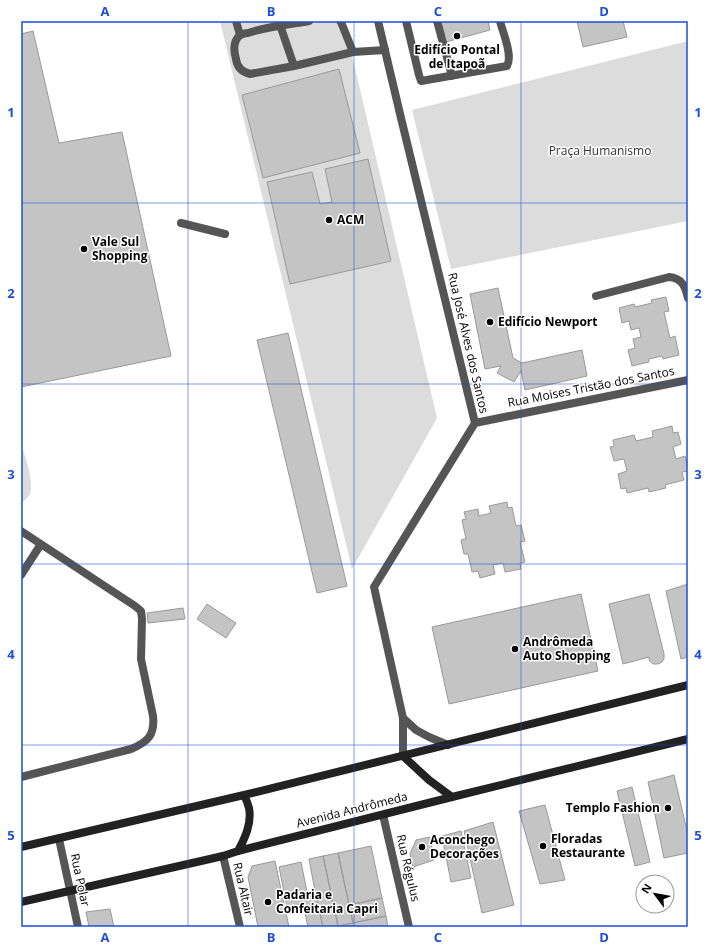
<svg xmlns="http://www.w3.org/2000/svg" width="709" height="948" viewBox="0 0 709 948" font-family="'Open Sans',sans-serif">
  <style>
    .green { fill: #dcdcdc }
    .building { fill: #c4c4c4; stroke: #999 }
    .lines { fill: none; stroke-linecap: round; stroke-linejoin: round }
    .service { stroke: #555; stroke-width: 8 }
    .minor { stroke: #555; stroke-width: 8 }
    .secondary { stroke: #222; stroke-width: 8 }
    .grid { fill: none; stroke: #1d4ed8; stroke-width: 1; stroke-opacity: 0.55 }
    .poi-dot { fill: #000; stroke: #fff; stroke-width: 1.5 }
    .labels { text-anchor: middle; stroke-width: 3; stroke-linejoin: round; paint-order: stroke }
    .poi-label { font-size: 12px; font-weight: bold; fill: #000; stroke: #fff; text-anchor: start }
    .park-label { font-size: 12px; fill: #333; stroke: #fff }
    .street-label { font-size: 12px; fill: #000; stroke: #fff }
    .neatline { fill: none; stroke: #1d4ed8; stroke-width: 1.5 }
    .grid-label { font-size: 13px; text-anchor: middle; font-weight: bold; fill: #1d4ed8 }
  </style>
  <rect width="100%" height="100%" fill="#fff"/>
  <path class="green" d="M220 21H344L437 418 352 569Z
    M688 41V221L451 269 412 110Z
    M21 446C26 455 34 484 30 494 28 498 24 501 21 503Z"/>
  <path class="building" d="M441 21H488L490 30 446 42Z
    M577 21H623L627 37 583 47Z
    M33 31 59 143 122 132 171 356 21 387V34Z
    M339 69 360 153 263 178 242 95Z
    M368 159 391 261 290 284 267 182 312 172 320 204 332 202 325 169Z
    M498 288 513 358 522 363 582 350 587 376 525 390 521 371 514 382 497 373 501 366 485 369 470 294Z
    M666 297 669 311 664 312 670 338 675 336 679 355 663 359 662 356 649 359V362L632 366 628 350 635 348 633 339 641 337 639 328 631 330 629 321 622 323 619 308 634 304 635 307 652 303 651 300Z
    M288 333 347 586 317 593 257 340Z
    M672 426 673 433 678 432 681 444 673 447 676 459 685 456 688 470V471L682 472 684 480 665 485 666 488 649 492 648 488 627 493 626 488 621 489 618 474 627 471 624 459 614 461 610 447 614 446 613 440 634 435 636 441 653 437 652 431Z
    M507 502 508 508 512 507 516 526 521 525 525 541 520 542 525 562 520 563 521 569 505 572 503 563 493 565 495 574 480 578 478 571 472 572 468 554H464L461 540 466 539 462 520 466 519 464 512 478 509 479 516 491 513 489 506Z
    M688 584V657L681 659 666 591Z
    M581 594 598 671 449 704 432 627Z
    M649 594 664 654V659L662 662 658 664H653L649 660V657L623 664 609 604Z
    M207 604 236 623 226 638 197 619Z
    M183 608 185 619 148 623 147 613Z
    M674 775 688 835V853L664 858 648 782Z
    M632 787 650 862 635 866 617 791Z
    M545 805 565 880 540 884 519 811Z
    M493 822 514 905 482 913 464 831Z
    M461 831 471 878 451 882 442 836Z
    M430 837 434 860 413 867 410 854 416 840Z
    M371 846 382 898 349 905 338 853Z
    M338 853 353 923 338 926 323 856Z
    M323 856 338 926V927H323L315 891 309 859Z
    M275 861 289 927H258L248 877 252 866Z
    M301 862 307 892 315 891 323 927H308L303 904 287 907 279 867Z
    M382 898 386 916 353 923 349 905Z
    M110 909 114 927H89L86 912Z
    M386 916 388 927H338V926Z"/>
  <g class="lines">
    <path class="service" d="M236 21 240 35
      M309 21C288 25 268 26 248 33 245 33 242 34 239 36 233 42 234 52 236 59 237 67 242 72 250 74L294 66 353 52 385 50
      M340 21 341 22 353 52
      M406 21 419 75 421 81 507 66C513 56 503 33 500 21
      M437 21 452 76
      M280 25 294 66
      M181 223 225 234
      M596 296 669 277C682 278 685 286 688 298
      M21 531 135 606 141 611 142 619 141 659 153 716C155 735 148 742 131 749L21 777
      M21 575 41 544"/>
    <path class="minor" d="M378 21 401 118 475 423 374 587 403 718
      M475 423 688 380
      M403 756V718L416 730 429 737 448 745
      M383 815 409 927
      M59 839 78 927
      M223 856 240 927"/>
    <path class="secondary" d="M403 756 429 780 452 797
      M21 847 244 795 688 685
      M238 851C245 838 252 823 249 808 248 804 246 799 244 795
      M21 902 223 856 238 851 452 797 688 739"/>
  </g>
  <path class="grid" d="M188 21V927M354 21V927M521 21V927M21 203H688M21 384H688M21 564H688M21 745H688"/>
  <g class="poi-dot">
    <circle cx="457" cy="36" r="4"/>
    <circle cx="329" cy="220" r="4"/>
    <circle cx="84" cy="249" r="4"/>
    <circle cx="490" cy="322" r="4"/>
    <circle cx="515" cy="649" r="4"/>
    <circle cx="668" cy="808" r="4"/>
    <circle cx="543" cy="846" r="4"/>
    <circle cx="422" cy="847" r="4"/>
    <circle cx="268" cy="902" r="4"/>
  </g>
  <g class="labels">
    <g class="poi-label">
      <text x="457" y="54" text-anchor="middle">Edifício Pontal<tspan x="457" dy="14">de Itapoã</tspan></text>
      <text x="337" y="224">ACM</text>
      <text x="92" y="246">Vale Sul<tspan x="92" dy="14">Shopping</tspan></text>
      <text x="498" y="326">Edifício Newport</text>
      <text x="523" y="646">Andrômeda<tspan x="523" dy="14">Auto Shopping</tspan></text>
      <text x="660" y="812" text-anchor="end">Templo Fashion</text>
      <text x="551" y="843">Floradas<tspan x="551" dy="14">Restaurante</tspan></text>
      <text x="430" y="844">Aconchego<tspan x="430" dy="14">Decorações</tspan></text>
      <text x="276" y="899">Padaria e<tspan x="276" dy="14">Confeitaria Capri</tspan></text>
    </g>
    <g class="park-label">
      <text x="600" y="155">Praça Humanismo</text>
    </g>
    <g class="street-label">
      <text transform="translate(468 343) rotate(77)" y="4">Rua José Alves dos Santos</text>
      <text transform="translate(591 387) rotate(-11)" y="4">Rua Moises Tristão dos Santos</text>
      <text transform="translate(352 810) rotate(-14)" y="4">Avenida Andrômeda</text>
      <text transform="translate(408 868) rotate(77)" y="4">Rua Régulus</text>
      <text transform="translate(80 880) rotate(78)" y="4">Rua Polar</text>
      <text transform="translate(243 889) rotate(77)" y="4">Rua Altair</text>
    </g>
  </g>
  <rect width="709" height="948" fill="none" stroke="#ffffff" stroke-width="44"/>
  <g transform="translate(655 894) rotate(302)"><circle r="19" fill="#ffffff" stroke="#999999"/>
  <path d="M0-3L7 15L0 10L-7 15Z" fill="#000000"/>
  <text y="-6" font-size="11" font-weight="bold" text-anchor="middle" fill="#000000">N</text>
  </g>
  <rect x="22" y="22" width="665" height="904" class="neatline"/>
  <g class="grid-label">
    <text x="105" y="16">A</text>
    <text x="271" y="16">B</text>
    <text x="438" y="16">C</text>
    <text x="604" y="16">D</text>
    <text x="11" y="117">1</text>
    <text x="698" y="117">1</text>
    <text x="11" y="298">2</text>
    <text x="698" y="298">2</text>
    <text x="11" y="479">3</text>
    <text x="698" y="479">3</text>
    <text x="11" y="659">4</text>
    <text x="698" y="659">4</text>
    <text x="11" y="840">5</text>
    <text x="698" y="840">5</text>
    <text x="105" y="942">A</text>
    <text x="271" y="942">B</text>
    <text x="438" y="942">C</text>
    <text x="604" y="942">D</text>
  </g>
</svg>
